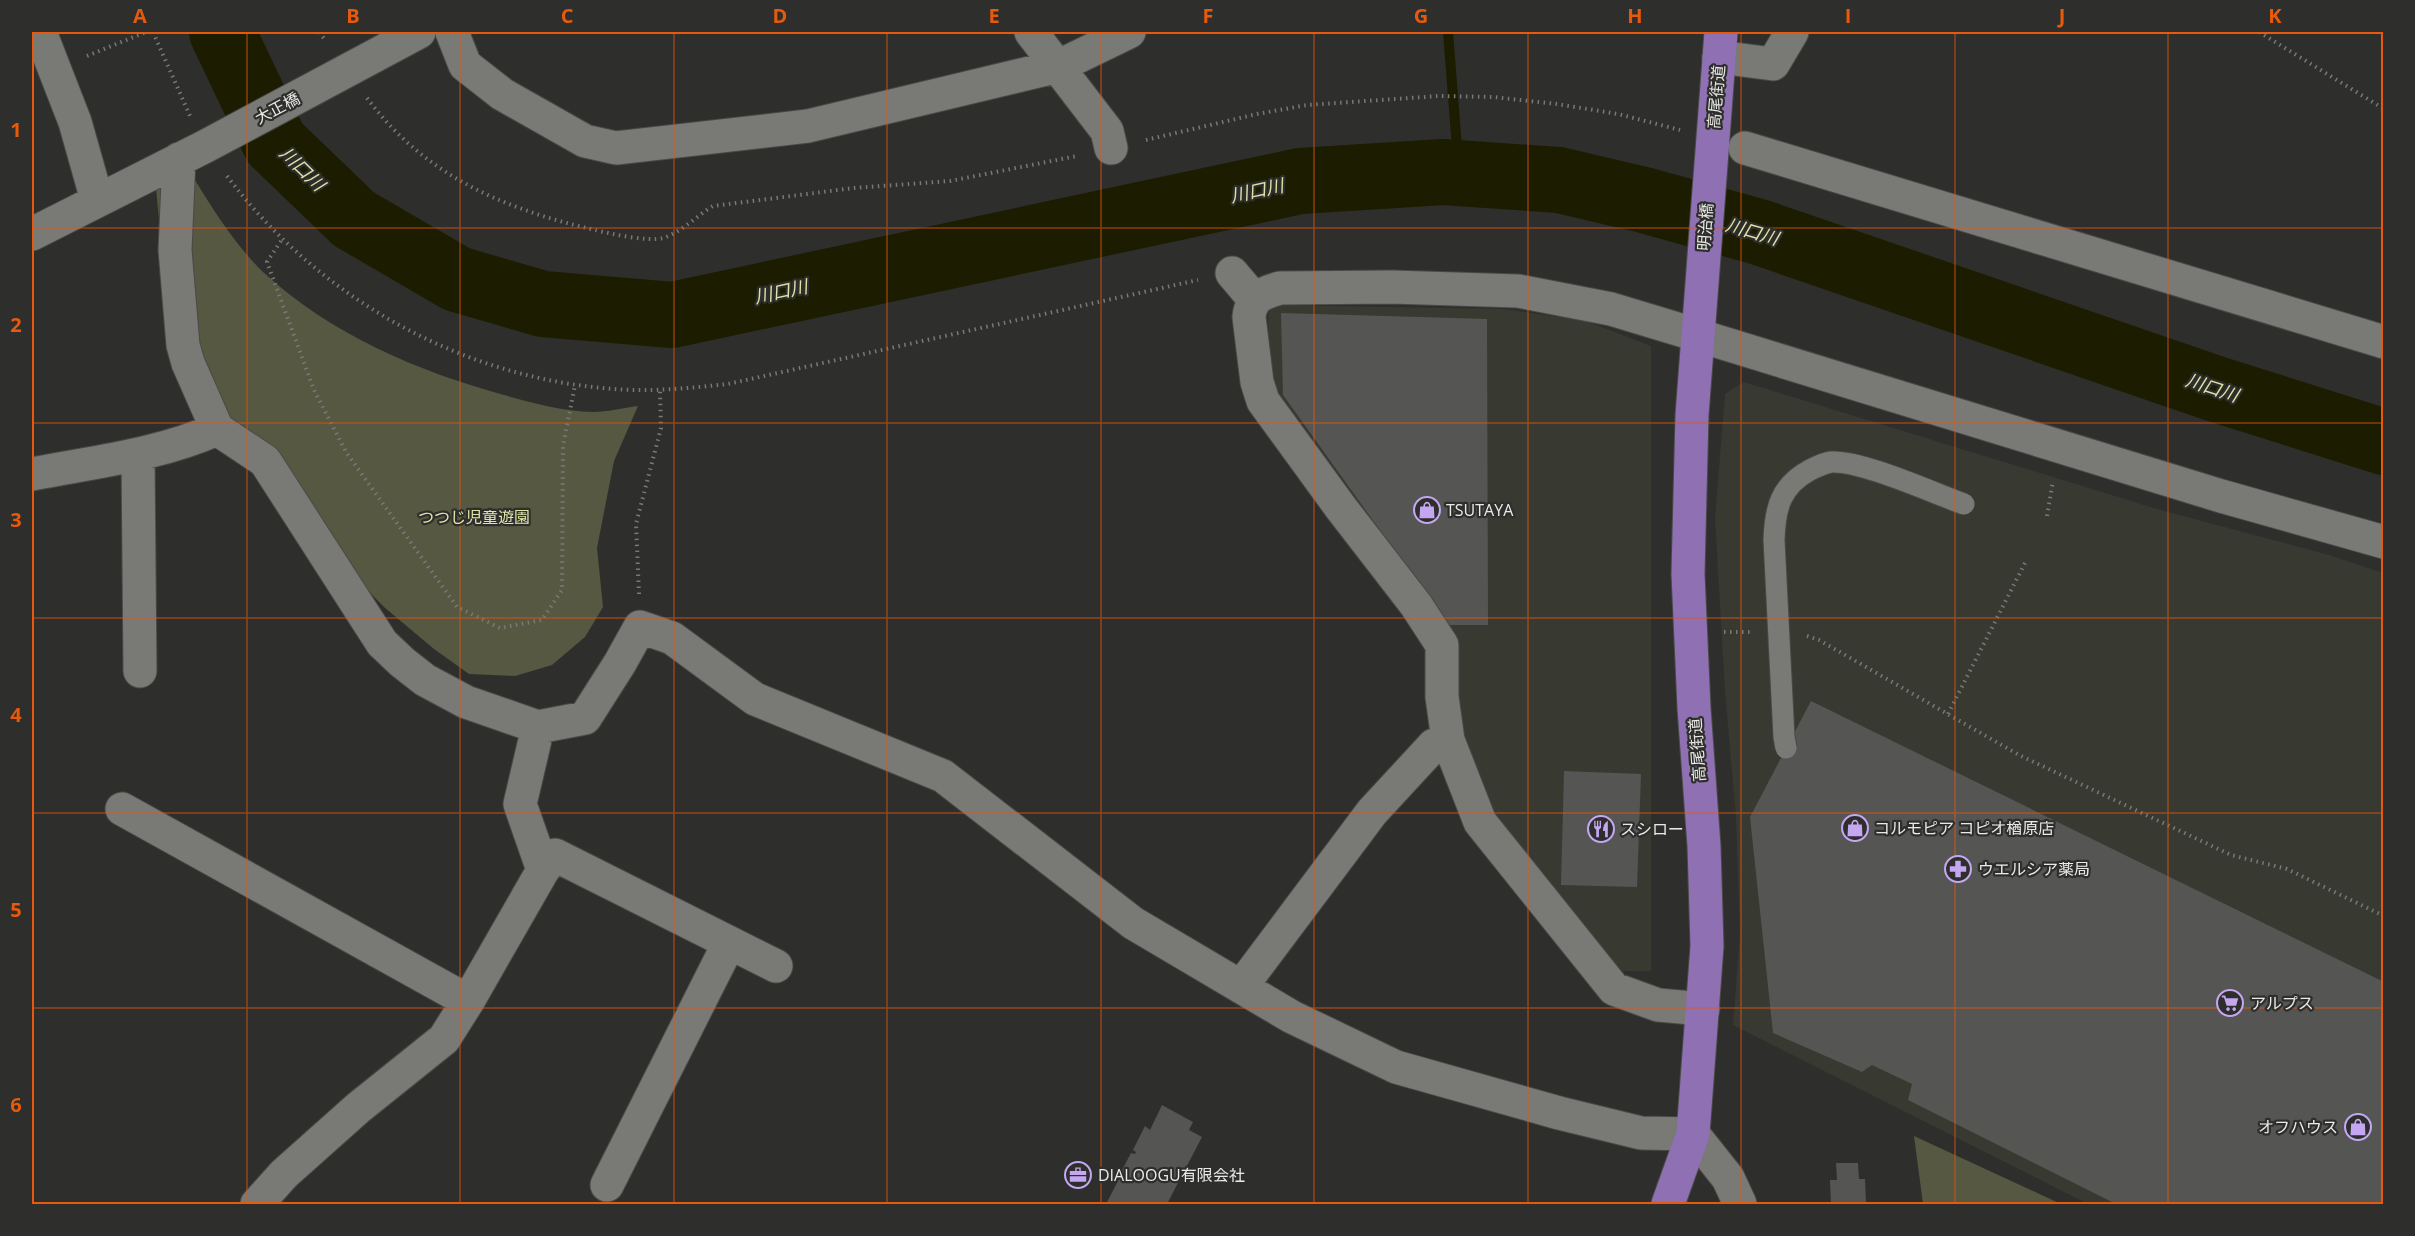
<svg xmlns="http://www.w3.org/2000/svg" width="2415" height="1236" viewBox="0 0 2415 1236" font-family="'Open Sans','Noto Sans JP',sans-serif">
  <style>
    .built { fill: #383931 }
    .green { fill: #565841 }
    .lines { fill: none; stroke-linecap: round; stroke-linejoin: round }
    .stream { stroke: #1c1d00; stroke-width: 10 }
    .river { stroke: #1c1d00; stroke-width: 66 }
    .building { fill: #555653 }
    .street-casing { stroke: #494947; stroke-width: 35 }
    .secondary-casing { stroke: #494947; stroke-width: 35 }
    .primary-casing { stroke: #494947; stroke-width: 35 }
    .path { stroke: #797977; stroke-width: 4; stroke-dasharray: 1.5 4.5; stroke-linecap: butt }
    .street { stroke: #797976; stroke-width: 33 }
    .secondary { stroke: #797976; stroke-width: 33 }
    .primary { stroke: #8f70b3; stroke-width: 33 }
    .lane-bridge-casing { stroke: #494947; stroke-width: 23; stroke-linecap: butt }
    .lane-bridge { stroke: #797976; stroke-width: 21 }
    .grid { fill: none; stroke: #e8590c; stroke-width: 1.5; stroke-opacity: 0.55 }
    .labels { text-anchor: middle; stroke-width: 4.5; stroke-linejoin: round; paint-order: stroke }
    .street-label { font-size: 16px; fill: #e9e9e7; stroke: #2e2e2c }
    .poi-label { font-size: 16px; fill: #e9e9e7; stroke: #2e2e2c; text-anchor: start }
    .park-label { font-size: 16px; fill: #e1e5a7; stroke: #2e2e2c }
    .water-label { font-size: 18px; font-style: italic; fill: #dfe3a5; stroke: #2e2e2c }
    .neatline { fill: none; stroke: #e8590c; stroke-width: 2 }
    .grid-label { font-size: 20px; text-anchor: middle; font-weight: bold; fill: #e8590c }
  </style>
  <rect width="100%" height="100%" fill="#2e2e2c"/>
  <path class="built" d="M1268 305 1503 309 1583 320 1651 346V971H1623L1586 939 1501 833 1464 743 1446 647 1270 393Z
    M1744 382 2157 509 2329 555 2383 573V1204H2088L1733 1025 1740 934 1736 816 1725 692 1715 518 1725 394Z"/>
  <path class="green" d="M181 157C205 196 230 240 263 272 330 334 417 371 504 395 532 403 563 411 593 412 607 412 623 408 638 406L614 461 597 548 603 607 585 637 552 665 515 676 469 674 434 649 384 607 192 412 168 314 154 167Z
    M1914 1136 2061 1204H1923Z"/>
  <g class="lines">
    <path class="stream" d="M1448 32 1459 173"/>
    <path class="river" d="M222 32 275 143 354 219 457 279 543 304 672 315 1300 181 1443 172 1559 180 1644 200 1759 232 2216 389 2384 442"/>
  </g>
  <path class="building" d="M1281 313 1487 319 1488 625H1448L1283 395Z
    M1811 701 2384 982V1204H2116L1908 1100 1912 1084 1872 1065 1862 1072 1773 1033 1750 817Z
    M1564 771 1641 774 1637 887 1561 885Z
    M1162 1105 1193 1122 1189 1130 1202 1137 1167 1204H1106L1119 1179 1123 1180 1126 1175 1121 1172 1131 1153 1135 1154 1136 1152 1133 1150 1145 1126 1150 1130Z
    M1836 1163H1858L1859 1179H1865L1866 1204H1831L1830 1180H1837Z"/>
  <g class="lines">
    <defs>
      <path id="street" d="M40 32 75 122 97 200
        M452 32 465 65 502 94 585 141 616 148 808 126 1059 66 1129 32
        M1031 32 1107 131 1111 148
        M1719 57 1773 64 1792 32
        M1745 148 2384 342
        M179 159 175 250 183 345 188 363 217 429 265 461 382 643 402 662 425 680 466 702 538 727 585 718 620 663 640 627 672 638 755 699 943 776 1133 923 1292 1017 1396 1067 1559 1113 1641 1133 1693 1134
        M32 234 206 146 419 32
        M1232 273 1254 299
        M1697 335 1611 309 1518 291 1392 287 1280 288C1262 293 1251 297 1249 317L1257 382 1263 401 1341 508 1416 605 1442 645V697L1448 740 1480 822 1614 989 1658 1005 1703 1009
        M138 455 140 671
        M32 474C94 462 159 455 217 429
        M122 809 468 1001
        M543 870 555 855 776 966
        M1241 987 1372 812 1434 745 1448 740
        M607 1185 729 943
        M257 1204 284 1174 358 1108 444 1039 468 1001 543 870 520 804 538 727"/>
      <path id="secondary" d="M1697 335 2221 496 2384 542
        M1693 1134 1728 1178 1740 1204"/>
      <path id="primary" d="M1668 1204 1693 1134 1707 946 1704 846 1694 708 1688 574 1692 415 1721 32"/>
    </defs>
    <use href="#street" class="street-casing"/>
    <use href="#secondary" class="secondary-casing"/>
    <use href="#primary" class="primary-casing"/>
    <path class="path" d="M153 32 190 116
      M319 32 326 41
      M2259 32 2384 109
      M87 56 146 32
      M367 98C425 176 504 209 595 230 612 234 647 242 663 238 682 232 696 216 713 206L854 188 950 181 1077 156
      M1146 140 1257 114 1307 105 1439 96 1493 97 1557 104 1618 114 1680 130
      M227 176C319 298 461 378 614 389 652 392 691 388 728 384L1198 280
      M281 241 267 262 314 390 346 452 457 607 500 628 542 620 562 590 563 446 575 385
      M2047 516 2053 481
      M639 594 636 524 661 428 660 390
      M1724 632H1750
      M1807 636 1819 640 2019 755 2231 855 2287 869 2384 916
      M1948 714 2027 559"/>
    <use href="#street" class="street"/>
    <use href="#secondary" class="secondary"/>
    <use href="#primary" class="primary"/>
    <defs>
      <path id="lane-bridge" d="M1786 748 1784 737 1774 540C1775 509 1780 486 1810 470 1816 467 1824 463 1831 462 1861 460 1933 493 1964 504"/>
    </defs>
    <use href="#lane-bridge" class="lane-bridge-casing"/>
    <use href="#lane-bridge" class="lane-bridge"/>
  </g>
  <path class="grid" d="M247 32V1204M460 32V1204M674 32V1204M887 32V1204M1101 32V1204M1314 32V1204M1528 32V1204M1741 32V1204M1955 32V1204M2168 32V1204M32 228H2384M32 423H2384M32 618H2384M32 813H2384M32 1008H2384"/>
  <defs>
    <symbol id="shop-ring" viewBox="-11 -11 22 22"><circle r="9.5" fill="#2e2e2c" stroke="#c5a7f1" stroke-width="1.5"/><path d="M-5-2.5h2.3a2.7 3.5 0 0 1 5.4 0H5L5.5 6h-11ZM-1.5-2.5h3a1.5 2.3 0 0 0-3 0Z" fill="#c5a7f1"/></symbol>
    <symbol id="restaurant-ring" viewBox="-11 -11 22 22"><circle r="9.5" fill="#2e2e2c" stroke="#c5a7f1" stroke-width="1.5"/><path d="M-5-6h1v4h1v-4h1v4h1v-4h1v5L-1.5 .5V6h-2V.5L-5-1ZM5-6V6H3V1.5H1.5Q1.5-4 5-6Z" fill="#c5a7f1"/></symbol>
    <symbol id="pharmacy-ring" viewBox="-11 -11 22 22"><circle r="9.5" fill="#2e2e2c" stroke="#c5a7f1" stroke-width="1.5"/><path d="M-2-6h4v4h4v4h-4v4h-4v-4h-4v-4h4Z" fill="#c5a7f1"/></symbol>
    <symbol id="supermarket-ring" viewBox="-11 -11 22 22"><circle r="9.5" fill="#2e2e2c" stroke="#c5a7f1" stroke-width="1.5"/><path d="M-6-5.5h2.5l.6 2H6L4.5 2H-2.5L-4.4-4H-6ZM-1.5 3.2a1.3 1.3 0 1 0 .1 0ZM3 3.2a1.3 1.3 0 1 0 .1 0Z" fill="#c5a7f1"/></symbol>
    <symbol id="office-ring" viewBox="-11 -11 22 22"><circle r="9.5" fill="#2e2e2c" stroke="#c5a7f1" stroke-width="1.5"/><path d="M-6-3h4V-5.5h4V-3h4V5H-6ZM-1-4.5V-3h2v-1.5ZM-6 0V1H6V0Z" fill="#c5a7f1"/></symbol>
  </defs>
  <g fill-rule="evenodd">
    <use href="#shop-ring" x="1412" y="495" width="30" height="30"/>
    <use href="#shop-ring" x="1840" y="813" width="30" height="30"/>
    <use href="#restaurant-ring" x="1586" y="814" width="30" height="30"/>
    <use href="#pharmacy-ring" x="1943" y="854" width="30" height="30"/>
    <use href="#supermarket-ring" x="2215" y="988" width="30" height="30"/>
    <use href="#shop-ring" x="2343" y="1112" width="30" height="30"/>
    <use href="#office-ring" x="1063" y="1160" width="30" height="30"/>
  </g>
  <g class="labels">
    <g class="street-label">
      <text transform="translate(1716 97) rotate(-85)" y="6">高尾街道</text>
      <text transform="translate(277 108) rotate(-28)" y="6">大正橋</text>
      <text transform="translate(1705 227) rotate(-86)" y="6">明治橋</text>
      <text transform="translate(1697 750) rotate(-94)" y="6">高尾街道</text>
    </g>
    <g class="poi-label">
      <text x="1446" y="516">TSUTAYA</text>
      <text x="1874" y="834">コルモピア コピオ楢原店</text>
      <text x="1620" y="835">スシロー</text>
      <text x="1978" y="875">ウエルシア薬局</text>
      <text x="2250" y="1009">アルプス</text>
      <text x="2338" y="1133" text-anchor="end">オフハウス</text>
      <text x="1098" y="1181">DIALOOGU有限会社</text>
    </g>
    <g class="park-label">
      <text x="474" y="523">つつじ児童遊園</text>
    </g>
    <g class="water-label">
      <text transform="translate(302 169) rotate(44)" y="6">川口川</text>
      <text transform="translate(1257 191) rotate(-12)" y="6">川口川</text>
      <text transform="translate(1752 232) rotate(16)" y="6">川口川</text>
      <text transform="translate(781 292) rotate(-12)" y="6">川口川</text>
      <text transform="translate(2212 388) rotate(18)" y="6">川口川</text>
    </g>
  </g>
  <rect width="2415" height="1236" fill="none" stroke="#2e2e2c" stroke-width="66"/>
  <rect x="33" y="33" width="2349" height="1170" class="neatline"/>
  <g class="grid-label">
    <text x="140" y="23">A</text>
    <text x="353" y="23">B</text>
    <text x="567" y="23">C</text>
    <text x="780" y="23">D</text>
    <text x="994" y="23">E</text>
    <text x="1208" y="23">F</text>
    <text x="1421" y="23">G</text>
    <text x="1635" y="23">H</text>
    <text x="1848" y="23">I</text>
    <text x="2062" y="23">J</text>
    <text x="2275" y="23">K</text>
    <text x="16" y="137">1</text>
    <text x="16" y="332">2</text>
    <text x="16" y="527">3</text>
    <text x="16" y="722">4</text>
    <text x="16" y="917">5</text>
    <text x="16" y="1112">6</text>
  </g>
</svg>
